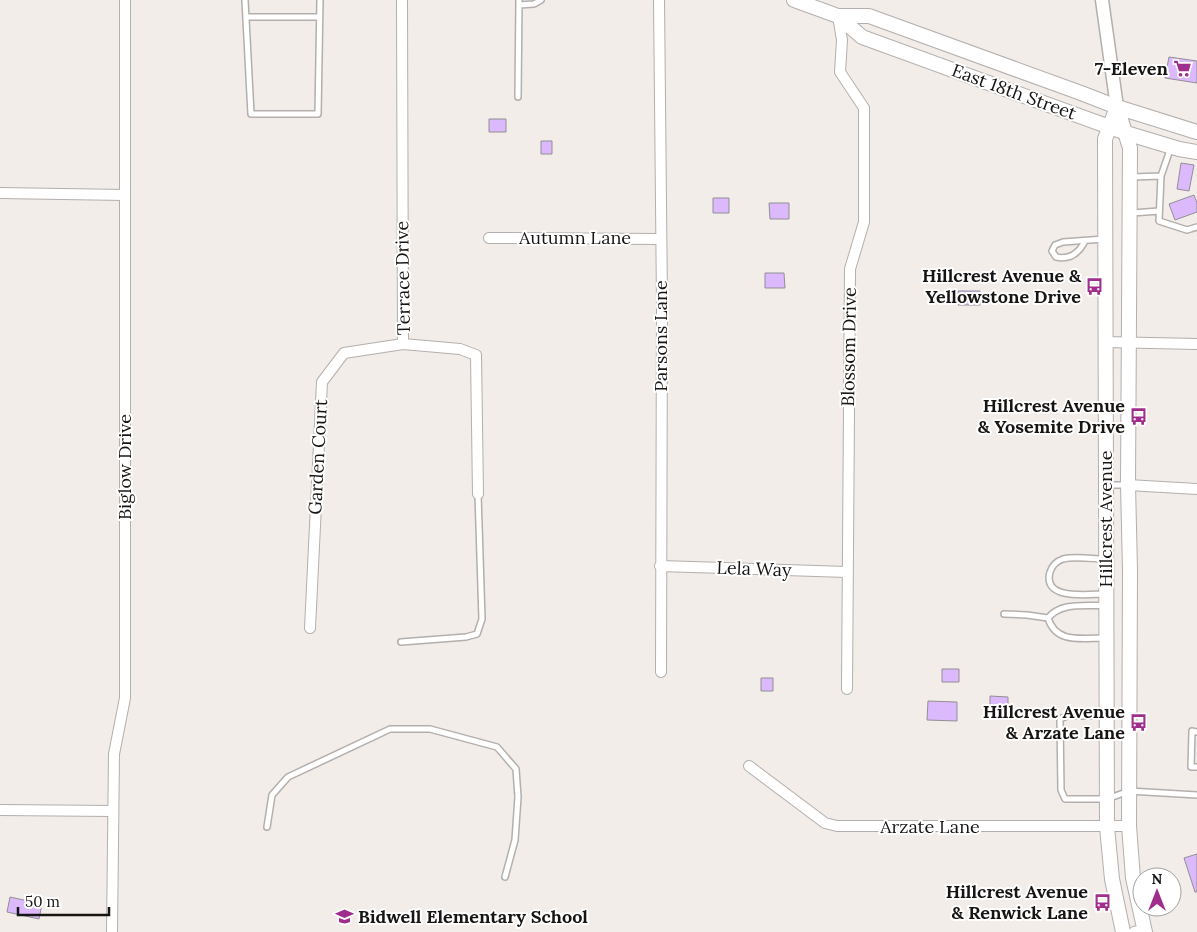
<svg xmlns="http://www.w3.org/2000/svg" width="1197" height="932" viewBox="0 0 1197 932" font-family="Lora,serif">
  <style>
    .building { fill: #dbb9fc; stroke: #918f94 }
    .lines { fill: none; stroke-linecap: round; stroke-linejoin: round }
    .service-casing { stroke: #b4afac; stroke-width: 8 }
    .minor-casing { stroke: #b4afac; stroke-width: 12 }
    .tertiary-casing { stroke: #b4afac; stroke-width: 15 }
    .secondary-casing { stroke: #b4afac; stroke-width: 16 }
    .service { stroke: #fff; stroke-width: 5 }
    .minor { stroke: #fff; stroke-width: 10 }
    .tertiary { stroke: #fff; stroke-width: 12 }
    .secondary { stroke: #fff; stroke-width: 14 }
    .labels { text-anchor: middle; stroke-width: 4; stroke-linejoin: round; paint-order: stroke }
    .poi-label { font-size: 18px; font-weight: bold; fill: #171514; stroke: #fff; text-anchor: end }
    .street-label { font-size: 18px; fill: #171514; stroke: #fff }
  </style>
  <rect width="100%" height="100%" fill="#f2ede9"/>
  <path class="building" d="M1169 57 1197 61V83L1165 78Z
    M489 119H506V132H489Z
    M541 141H552V154H541Z
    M1181 163 1194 165 1189 191 1177 189Z
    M1194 195 1197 203V212L1175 220 1169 204Z
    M713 198H729V213H713Z
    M769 203H789V219H770Z
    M765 273H784L785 288H765Z
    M958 291H980V305H958Z
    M942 669H959V682H942Z
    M761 678H773V691H761Z
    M990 696 1008 697V709H990Z
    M928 701 957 702V721L927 720Z
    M1197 854V892H1195L1184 858Z
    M10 897 42 904 39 919 7 912Z"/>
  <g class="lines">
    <defs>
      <path id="service" d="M245 0 251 114H318L320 0
        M519 5 534 4 541 0
        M246 17H319
        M518 97 519 0
        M1161 176 1171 147
        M1132 177 1161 176 1159 221 1187 230 1197 227
        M1132 213 1159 211
        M1085 241C1079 253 1070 260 1056 257L1052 251 1055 245 1063 242 1104 239
        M1106 485H1128
        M1104 594C1089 594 1042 601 1050 572 1052 566 1057 561 1063 559 1075 556 1093 559 1105 559
        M1004 614 1027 615 1048 618
        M1104 638C1081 638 1056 644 1048 618 1062 601 1086 607 1106 605
        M401 642 466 637 477 634 482 619 478 494
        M1104 716H1067L1060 719 1061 790 1065 799H1107L1129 791 1197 795
        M1197 732 1192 731 1191 767H1197
        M267 827 272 795 288 777 390 729H430L497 747 516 769 518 797 515 840 505 877"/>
      <path id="minor" d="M402 0 403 344 460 349 476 355 478 494
        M659 0 662 304 661 672
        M838 16 842 40 840 72 864 108V222L850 269 847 689
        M0 193 125 195
        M489 238 660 239
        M1105 342 1197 344
        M1128 485 1197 489
        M660 566 847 572
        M310 628 322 382 344 353 403 344
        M749 766 825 823 837 826H1129
        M0 810 112 811
        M112 932 114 754 125 698V0
        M1134 932 1144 930"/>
      <path id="tertiary" d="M1102 0 1117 107"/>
      <path id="secondary" d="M794 0 838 16H869L1081 93 1117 107 1197 132
        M838 16 862 37 1126 133 1179 149 1197 152
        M1117 107 1105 139 1107 827 1112 879 1123 932
        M1117 107 1130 148 1128 485 1130 570 1129 826 1133 878 1145 932"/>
    </defs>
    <use href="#service" class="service-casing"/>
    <use href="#minor" class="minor-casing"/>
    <use href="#tertiary" class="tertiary-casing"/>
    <use href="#secondary" class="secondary-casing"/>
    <use href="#service" class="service"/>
    <use href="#minor" class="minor"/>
    <use href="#tertiary" class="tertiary"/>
    <use href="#secondary" class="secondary"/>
  </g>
  <defs>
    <symbol id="supermarket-bare" viewBox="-9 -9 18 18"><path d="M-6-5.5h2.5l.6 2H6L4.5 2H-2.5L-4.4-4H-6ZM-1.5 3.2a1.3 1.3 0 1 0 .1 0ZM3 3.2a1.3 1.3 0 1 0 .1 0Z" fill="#9e2d8b" stroke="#fff" stroke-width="2.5" paint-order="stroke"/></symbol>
    <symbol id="bus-bare" viewBox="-9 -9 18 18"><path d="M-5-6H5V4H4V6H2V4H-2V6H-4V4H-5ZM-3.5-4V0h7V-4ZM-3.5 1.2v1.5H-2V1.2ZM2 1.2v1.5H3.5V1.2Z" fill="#9e2d8b" stroke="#fff" stroke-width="2.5" paint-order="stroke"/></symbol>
    <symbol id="school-bare" viewBox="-9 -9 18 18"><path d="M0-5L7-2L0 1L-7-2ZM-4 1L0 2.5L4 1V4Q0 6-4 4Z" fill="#9e2d8b" stroke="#fff" stroke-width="2.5" paint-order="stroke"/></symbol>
  </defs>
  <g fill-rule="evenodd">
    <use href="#supermarket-bare" x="1170" y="56" width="25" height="25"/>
    <use href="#bus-bare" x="1082" y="274" width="25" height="25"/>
    <use href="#bus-bare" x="1126" y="404" width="25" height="25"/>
    <use href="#bus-bare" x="1126" y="710" width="25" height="25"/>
    <use href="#bus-bare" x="1090" y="890" width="25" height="25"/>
    <use href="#school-bare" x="332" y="904" width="25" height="25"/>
  </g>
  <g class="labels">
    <g class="poi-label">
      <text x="1168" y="75">7-Eleven</text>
      <text x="1081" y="282">Hillcrest Avenue &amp;<tspan x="1081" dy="21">Yellowstone Drive</tspan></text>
      <text x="1125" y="412">Hillcrest Avenue<tspan x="1125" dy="21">&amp; Yosemite Drive</tspan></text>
      <text x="1125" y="718">Hillcrest Avenue<tspan x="1125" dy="21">&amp; Arzate Lane</tspan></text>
      <text x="1088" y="898">Hillcrest Avenue<tspan x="1088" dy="21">&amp; Renwick Lane</tspan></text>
      <text x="358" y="923" text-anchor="start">Bidwell Elementary School</text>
    </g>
    <g class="street-label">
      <text transform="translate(1014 92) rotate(20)" y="6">East 18th Street</text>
      <text x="575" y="244">Autumn Lane</text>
      <text transform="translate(403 278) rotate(-91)" y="6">Terrace Drive</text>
      <text transform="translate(661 336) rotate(-90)" y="6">Parsons Lane</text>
      <text transform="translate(849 347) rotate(-89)" y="6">Blossom Drive</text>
      <text transform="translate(318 457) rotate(-87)" y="6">Garden Court</text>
      <text transform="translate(125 467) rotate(-90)" y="6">Biglow Drive</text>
      <text transform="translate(1106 519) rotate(-90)" y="6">Hillcrest Avenue</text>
      <text transform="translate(754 569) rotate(2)" y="6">Lela Way</text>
      <text x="930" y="833">Arzate Lane</text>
    </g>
  </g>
  <g transform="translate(1157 892)"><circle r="24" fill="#ffffff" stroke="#a2a1a1"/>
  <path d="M0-4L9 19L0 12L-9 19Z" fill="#9e2d8b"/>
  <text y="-8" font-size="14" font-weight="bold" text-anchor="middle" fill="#171514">N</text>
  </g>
  <path d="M18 907v8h91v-8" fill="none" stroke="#171514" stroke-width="2.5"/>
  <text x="25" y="907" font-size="15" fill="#171514" stroke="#ffffff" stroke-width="4" paint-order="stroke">50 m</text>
</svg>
